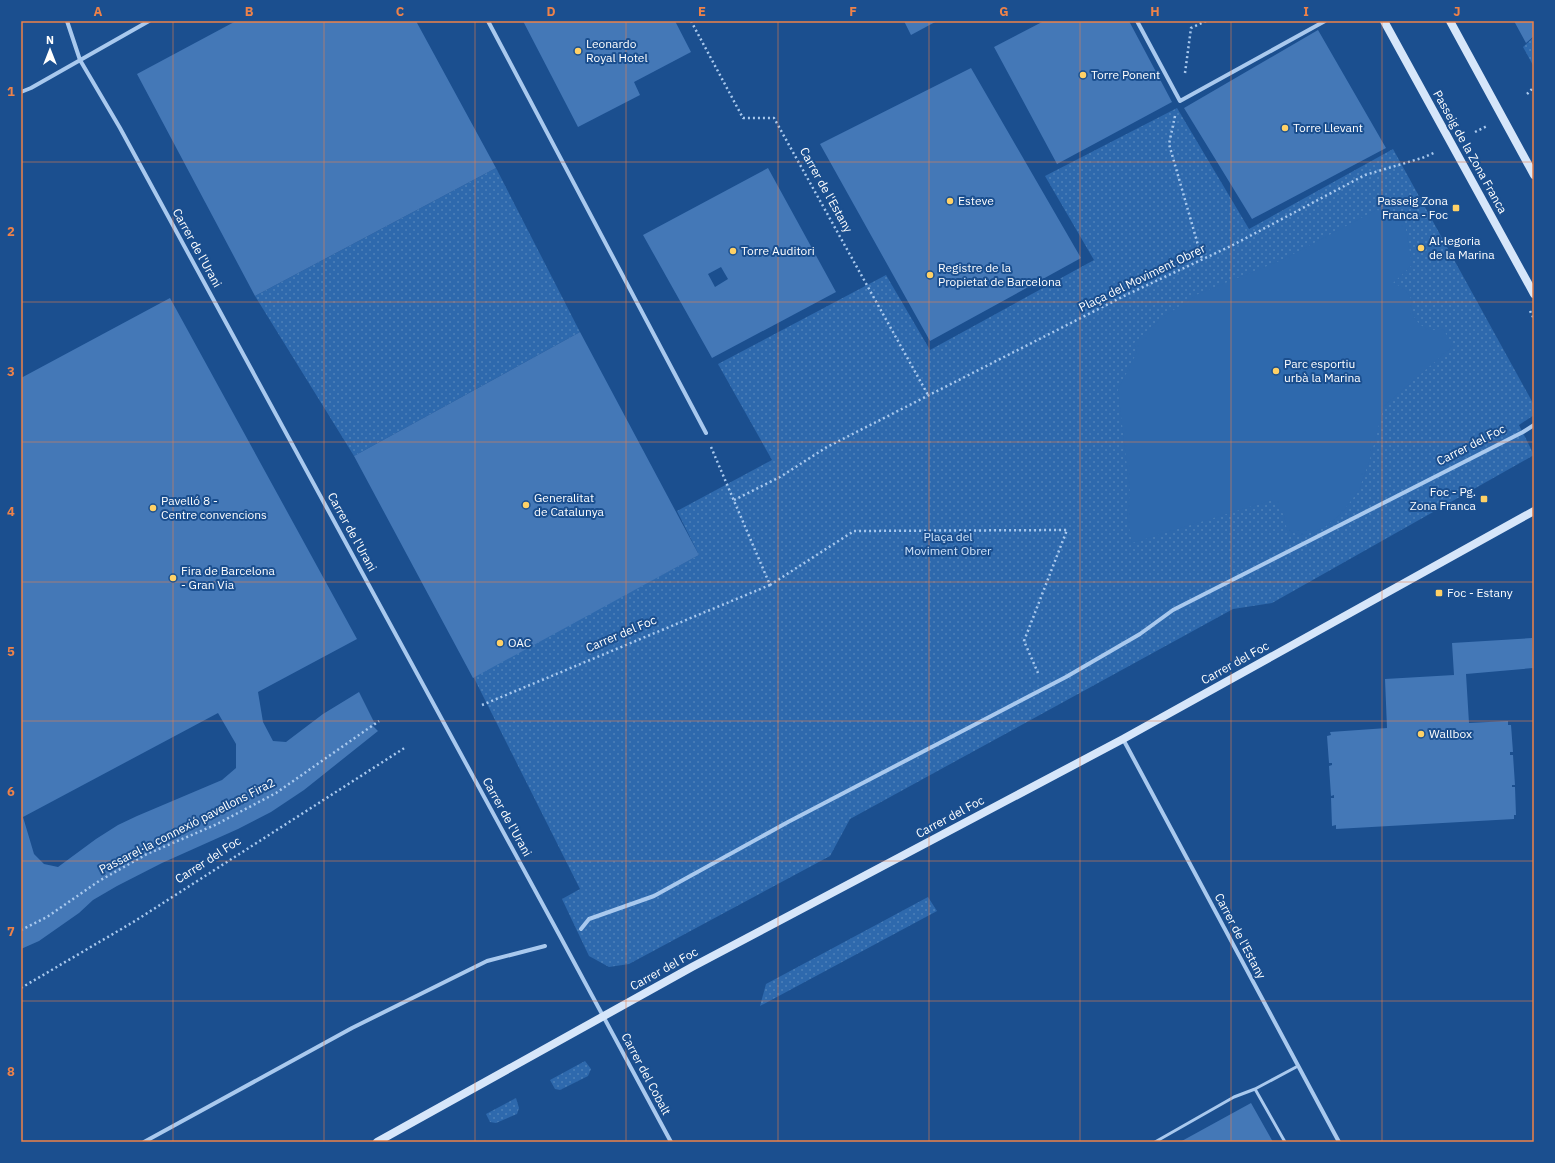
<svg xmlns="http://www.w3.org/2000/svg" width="1555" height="1163" viewBox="0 0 1555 1163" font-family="'IBM Plex Sans',sans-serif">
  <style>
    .green { fill: url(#green-dots) }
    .pitch { fill: #2e69ad }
    .building { fill: #4478b7; fill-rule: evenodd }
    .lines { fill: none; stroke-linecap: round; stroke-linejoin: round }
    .path { stroke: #a9c9ee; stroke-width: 2.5; stroke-dasharray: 2 3; stroke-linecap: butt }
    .lane { stroke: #a9c9ee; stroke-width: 3 }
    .street { stroke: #a9c9ee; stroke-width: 4 }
    .secondary { stroke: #d6e6fa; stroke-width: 8 }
    .grid { fill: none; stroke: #ee8249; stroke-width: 1; stroke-opacity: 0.55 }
    .poi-dot { fill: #ffd166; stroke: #1b4f8f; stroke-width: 1.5 }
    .labels { text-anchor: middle; stroke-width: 4; stroke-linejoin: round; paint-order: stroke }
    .poi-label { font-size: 12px; fill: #fff; stroke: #1b4f8f; text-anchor: start }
    .street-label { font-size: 12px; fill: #fff; stroke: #1b4f8f }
    .park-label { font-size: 12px; fill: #cfe3fa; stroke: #1b4f8f }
    .neatline { fill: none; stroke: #ee8249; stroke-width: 1.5 }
    .grid-label { font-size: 13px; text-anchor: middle; font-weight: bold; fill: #ee8249 }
  </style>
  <defs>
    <pattern id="green-dots" width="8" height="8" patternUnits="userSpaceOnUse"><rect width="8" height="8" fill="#2e69ad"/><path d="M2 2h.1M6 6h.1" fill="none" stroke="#4d80b9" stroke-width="1.8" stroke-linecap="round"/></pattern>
  </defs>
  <rect width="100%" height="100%" fill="#1b4f8f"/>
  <path class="green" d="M1534 37V67L1523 47Z
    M1177 108 1249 229 1393 149 1534 405V415L1519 425 1534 455 1272 603 1233 609 850 819 830 856 629 964 609 967 589 956 562 899 580 889 473 676 699 555 677 511 772 460 718 364 886 275 930 350 1094 260 1045 176Z
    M496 168 580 332 354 456 255 296Z
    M928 897 937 911 760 1006 766 984Z
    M585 1061 591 1069 588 1076 560 1090 555 1089 550 1080Z
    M516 1098 519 1108 517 1114 496 1123 490 1122 486 1114Z"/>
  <path class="pitch" d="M1376 210 1396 212 1405 224 1412 265 1393 283C1400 286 1408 290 1411 299 1413 302 1410 307 1412 311 1414 320 1423 330 1434 330 1436 330 1440 327 1442 327L1453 346 1384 406 1369 462 1359 490 1342 513 1325 527 1301 536 1287 530 1284 515 1272 500 1132 543 1127 516 1130 492 1118 390 1137 352 1134 343 1163 317 1198 294 1284 259Z"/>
  <path class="building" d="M236 21H416L496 168 255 296 137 74Z
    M523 21H675L691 52 634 82 640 95 578 127Z
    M904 21H937L911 35Z
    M1044 21H1129L1172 102 1057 164 994 47Z
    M1514 21H1534V36L1526 43Z
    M1318 30 1386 148 1252 219 1184 108Z
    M971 68 1081 258 930 341 820 144Z
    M768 168 836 292 712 358 643 235ZM721 267 728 279 715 287 708 274Z
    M170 298 357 639 258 692 263 722 273 741 286 742 323 714 359 692 375 724 372 725 378 731 304 790 271 812 238 829 162 863 117 886 93 900 79 913 39 941 21 949V378ZM218 713 236 744V768L222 780 137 816 118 825 96 839 58 867 44 864 34 854 23 817Z
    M580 332 699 555 473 678 354 456Z
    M1532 638 1533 668 1466 674 1469 723 1508 721V725H1511L1513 752H1510V755H1513L1515 785H1512V787H1515L1516 815H1514V819L1336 829V825L1332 826 1331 798H1334V795L1331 796 1329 766 1332 765V763H1329L1327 736 1331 735 1330 732 1387 728 1385 679 1454 675 1452 643Z
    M1251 1103 1273 1142H1180Z"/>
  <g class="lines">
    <path class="path" d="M691 21 743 118H774L928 395
      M1185 73 1191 28 1206 21
      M1527 94 1534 87
      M1175 116 1169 144 1202 259
      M1475 132 1487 126
      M1530 311 1534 319
      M711 447 770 585 854 531 1067 530 1024 641 1038 673
      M734 500 780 477 827 447 1126 295 1231 246 1365 175 1422 158 1436 152
      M482 705 770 585
      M21 930 47 917 99 881 147 854 215 825 276 793 379 721
      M21 988 135 921 406 747"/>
    <path class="lane" d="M1255 1089 1285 1142
      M1155 1142 1234 1097 1255 1089 1298 1066"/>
    <path class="street" d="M67 21 80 60 120 128 561 938 671 1142
      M488 21 706 433
      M1137 21 1180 101 1325 21
      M21 92 31 88 149 21
      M1123 739 1339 1142
      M581 929 589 919 654 896 788 822 1066 677 1140 634 1173 610 1523 432 1534 425
      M144 1142 352 1028 487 961 545 946"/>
    <path class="secondary" d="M1384 21 1534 294
      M1450 21 1534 175
      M377 1142 692 967 1123 739 1534 511"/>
  </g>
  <path class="grid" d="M173 21V1142M324 21V1142M475 21V1142M626 21V1142M778 21V1142M929 21V1142M1080 21V1142M1231 21V1142M1382 21V1142M21 162H1534M21 302H1534M21 442H1534M21 582H1534M21 721H1534M21 861H1534M21 1001H1534"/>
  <g class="poi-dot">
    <circle cx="578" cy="51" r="4"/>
    <circle cx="1083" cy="75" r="4"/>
    <circle cx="1285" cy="128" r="4"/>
    <circle cx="950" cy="201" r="4"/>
    <rect x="1452" y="204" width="8" height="8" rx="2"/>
    <circle cx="1421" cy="248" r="4"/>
    <circle cx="733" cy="251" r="4"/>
    <circle cx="930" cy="275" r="4"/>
    <circle cx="1276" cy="371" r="4"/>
    <rect x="1480" y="495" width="8" height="8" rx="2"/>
    <circle cx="526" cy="505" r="4"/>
    <circle cx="153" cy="508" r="4"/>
    <circle cx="173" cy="578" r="4"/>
    <rect x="1435" y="589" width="8" height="8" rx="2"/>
    <circle cx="500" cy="643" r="4"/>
    <circle cx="1421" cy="734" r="4"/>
  </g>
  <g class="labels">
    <g class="poi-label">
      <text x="586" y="48">Leonardo<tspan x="586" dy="14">Royal Hotel</tspan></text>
      <text x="1091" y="79">Torre Ponent</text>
      <text x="1293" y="132">Torre Llevant</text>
      <text x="958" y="205">Esteve</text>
      <text x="1448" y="205" text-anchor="end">Passeig Zona<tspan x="1448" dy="14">Franca - Foc</tspan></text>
      <text x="1429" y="245">Al·legoria<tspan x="1429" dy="14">de la Marina</tspan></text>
      <text x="741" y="255">Torre Auditori</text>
      <text x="938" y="272">Registre de la<tspan x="938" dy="14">Propietat de Barcelona</tspan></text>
      <text x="1284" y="368">Parc esportiu<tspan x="1284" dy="14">urbà la Marina</tspan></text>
      <text x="1476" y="496" text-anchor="end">Foc - Pg.<tspan x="1476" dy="14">Zona Franca</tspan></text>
      <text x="534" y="502">Generalitat<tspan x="534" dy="14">de Catalunya</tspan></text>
      <text x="161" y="505">Pavelló 8 -<tspan x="161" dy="14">Centre convencions</tspan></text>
      <text x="181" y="575">Fira de Barcelona<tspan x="181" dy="14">- Gran Via</tspan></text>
      <text x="1447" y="597">Foc - Estany</text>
      <text x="508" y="647">OAC</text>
      <text x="1429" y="738">Wallbox</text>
    </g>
    <g class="street-label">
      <text transform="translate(1470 152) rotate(61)" y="4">Passeig de la Zona Franca</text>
      <text transform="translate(826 190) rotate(61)" y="4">Carrer de l'Estany</text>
      <text transform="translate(197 248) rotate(61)" y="4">Carrer de l'Urani</text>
      <text transform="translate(1142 278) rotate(-26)" y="4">Plaça del Moviment Obrer</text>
      <text transform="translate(1471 445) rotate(-27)" y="4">Carrer del Foc</text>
      <text transform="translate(352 532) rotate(61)" y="4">Carrer de l'Urani</text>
      <text transform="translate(621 634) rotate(-23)" y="4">Carrer del Foc</text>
      <text transform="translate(1235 663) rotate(-29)" y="4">Carrer del Foc</text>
      <text transform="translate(507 817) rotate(61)" y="4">Carrer de l'Urani</text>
      <text transform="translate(950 817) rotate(-28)" y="4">Carrer del Foc</text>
      <text transform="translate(187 826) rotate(-27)" y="4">Passarel·la connexió pavellons Fira2</text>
      <text transform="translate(208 860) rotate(-33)" y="4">Carrer del Foc</text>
      <text transform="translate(1240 936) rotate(62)" y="4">Carrer de l'Estany</text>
      <text transform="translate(664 969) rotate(-29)" y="4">Carrer del Foc</text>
      <text transform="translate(646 1074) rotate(62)" y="4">Carrer del Cobalt</text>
    </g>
    <g class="park-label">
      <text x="948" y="541">Plaça del<tspan x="948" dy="14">Moviment Obrer</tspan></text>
    </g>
  </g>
  <rect width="1555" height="1163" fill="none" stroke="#1b4f8f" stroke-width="44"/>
  <g transform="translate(50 50)" stroke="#1b4f8f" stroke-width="3" paint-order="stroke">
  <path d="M0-3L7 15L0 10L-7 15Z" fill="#ffffff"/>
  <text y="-6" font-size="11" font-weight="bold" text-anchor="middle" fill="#ffffff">N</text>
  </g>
  <rect x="22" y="22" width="1511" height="1119" class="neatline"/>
  <g class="grid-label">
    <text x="98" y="16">A</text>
    <text x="249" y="16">B</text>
    <text x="400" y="16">C</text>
    <text x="551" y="16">D</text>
    <text x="702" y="16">E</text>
    <text x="853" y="16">F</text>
    <text x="1004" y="16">G</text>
    <text x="1155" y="16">H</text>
    <text x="1306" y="16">I</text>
    <text x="1457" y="16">J</text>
    <text x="11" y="96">1</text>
    <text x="11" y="236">2</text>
    <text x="11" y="376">3</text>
    <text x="11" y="516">4</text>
    <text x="11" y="656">5</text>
    <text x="11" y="796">6</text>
    <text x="11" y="936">7</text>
    <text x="11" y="1076">8</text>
  </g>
</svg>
